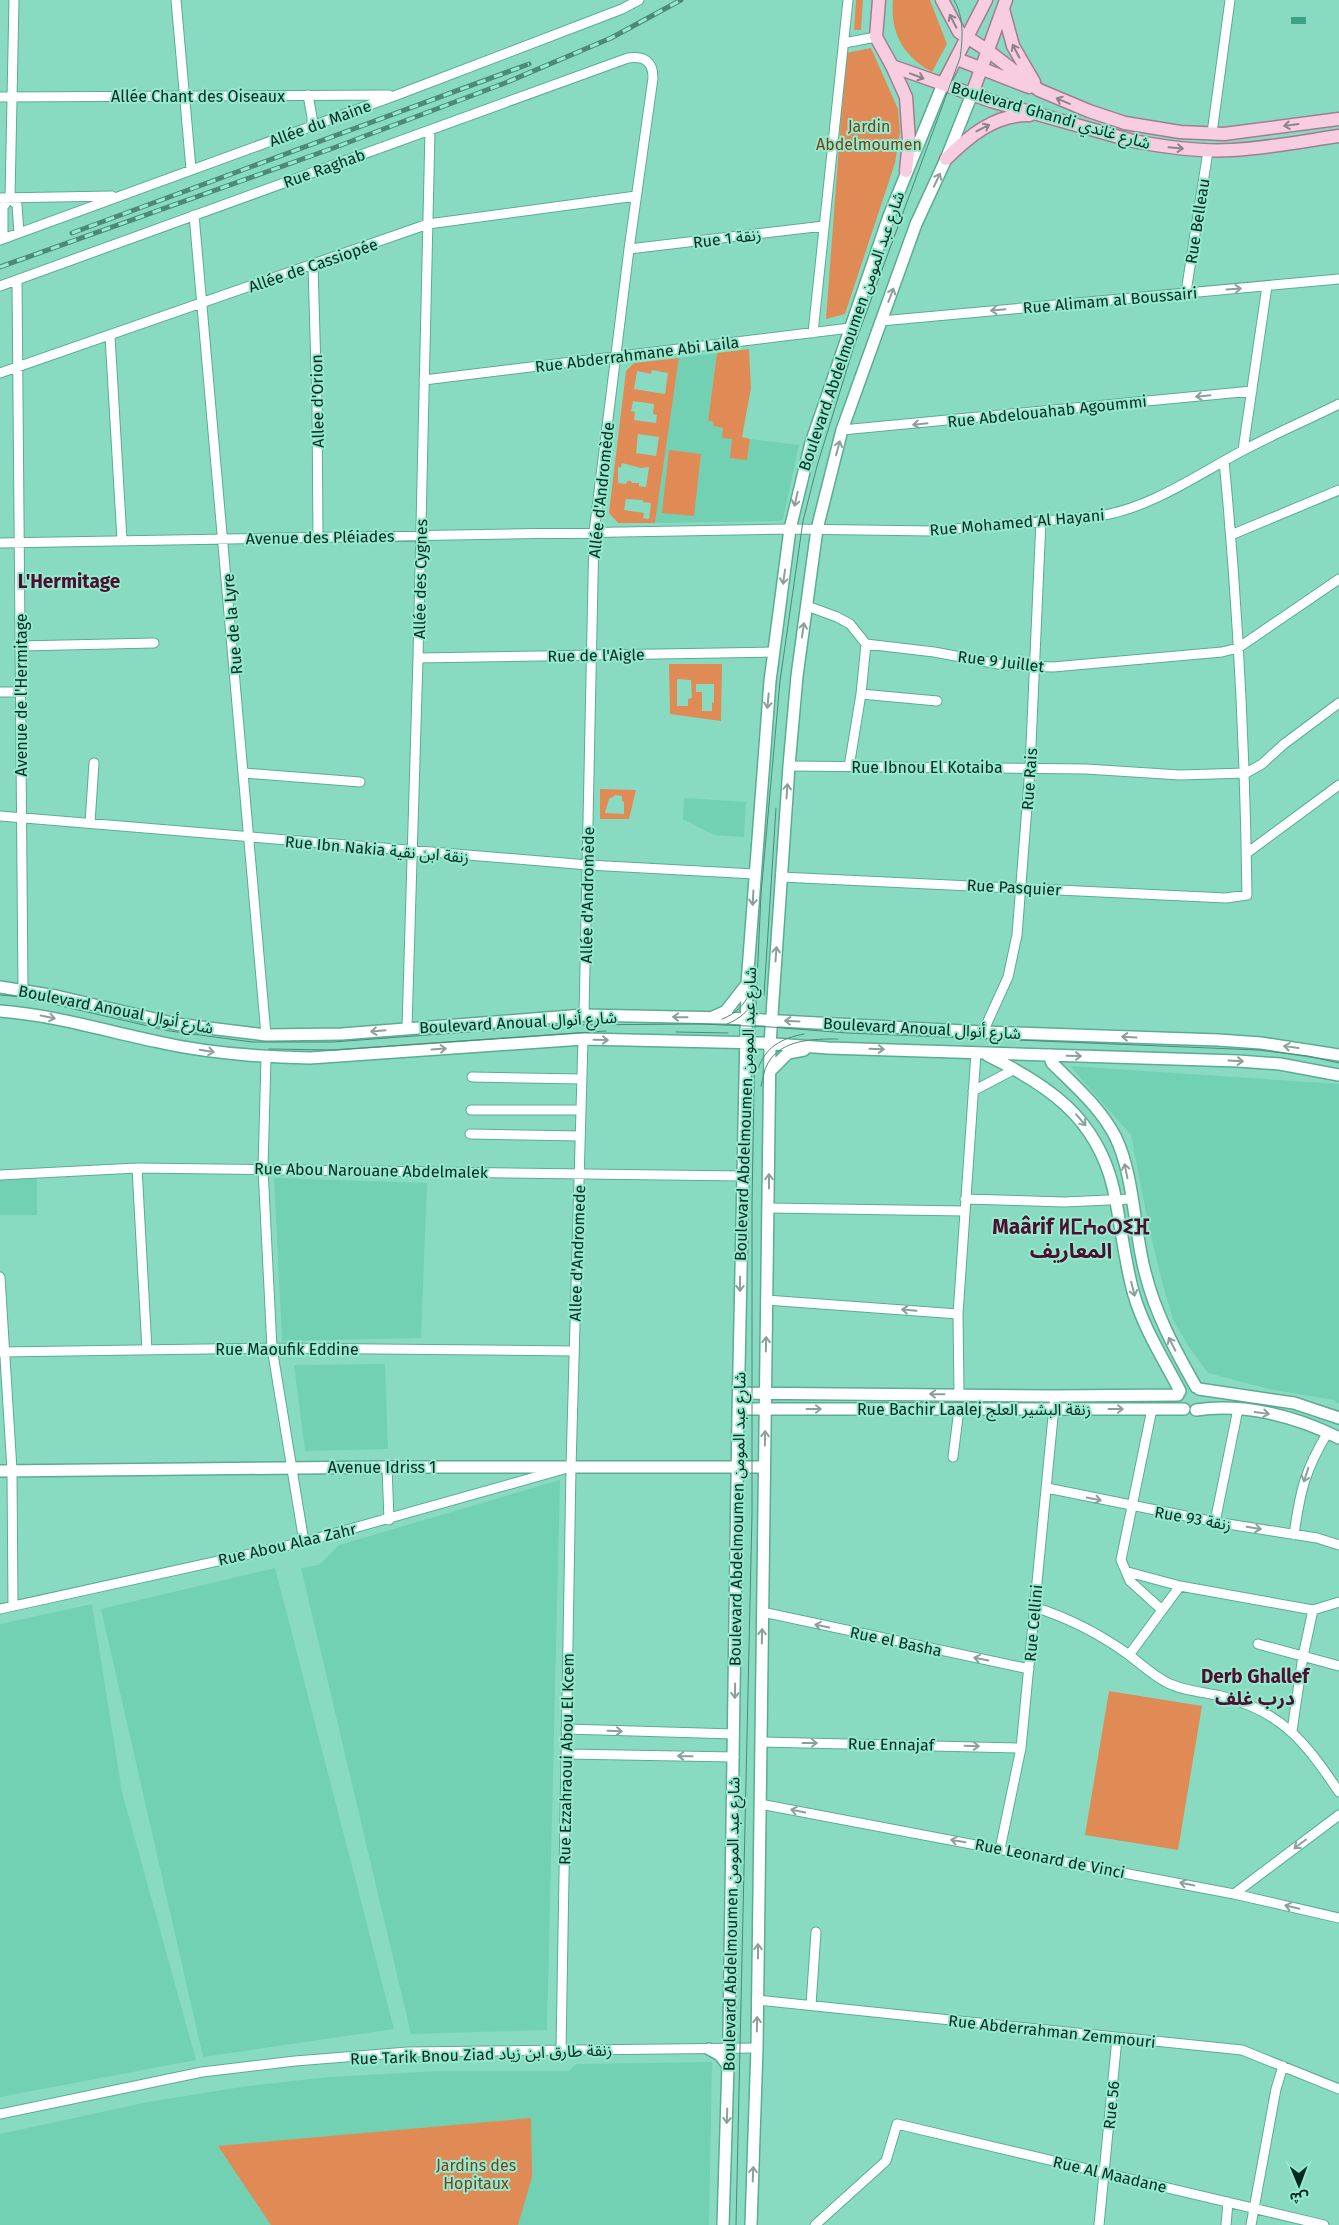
<svg xmlns="http://www.w3.org/2000/svg" width="1339" height="2225" viewBox="0 0 1339 2225" font-family="'Fira Sans','Noto Sans Arabic','Noto Sans Tifinagh',sans-serif">
  <style>
    .built { fill: #72d1b3 }
    .green { fill: #e08b56; fill-rule: evenodd }
    .water { fill: #3ca285 }
    .lines { fill: none; stroke-linecap: round; stroke-linejoin: round }
    .street-casing { stroke: #5aad94; stroke-width: 11 }
    .secondary-casing { stroke: #5aad94; stroke-width: 14 }
    .primary-casing { stroke: #a17e8f; stroke-width: 15 }
    .street { stroke: #fff; stroke-width: 9 }
    .secondary { stroke: #fff; stroke-width: 11 }
    .primary { stroke: #f9cde0; stroke-width: 12 }
    .tram { stroke: #4c8a77; stroke-width: 1 }
    .rail-casing { stroke: #4c8a77; stroke-width: 5 }
    .rail { stroke: #95e9cd; stroke-width: 3; stroke-dasharray: 9; stroke-linecap: butt }
    .oneway { stroke: #8b8389 }
    .oneway2 { stroke: #8e9f9a }
    .labels { text-anchor: middle; stroke-width: 4; stroke-linejoin: round; paint-order: stroke }
    .street-label { font-size: 16px; fill: #04291f; stroke: #95e9cd }
    .park-label { font-size: 16px; fill: #7a4019; stroke: #95e9cd }
    .quarter-label { font-size: 19px; font-weight: bold; fill: #4d0e31; stroke: #95e9cd }
    .district-label { font-size: 21px; font-weight: bold; fill: #4d0e31; stroke: #95e9cd }
  </style>
  <rect width="100%" height="100%" fill="#88dbc1"/>
  <path class="built" d="M717 353 708 421 714 422 713 426 723 428 747 460 750 439 799 445 783 519 780 521 655 523 679 358Z
    M684 798 746 802 744 837 714 835 683 819Z
    M1070 1066 1339 1084V1404L1333 1400 1269 1389 1208 1373 1189 1347 1173 1319 1162 1282 1149 1228 1131 1135Z
    M37 1174V1215H0V1175Z
    M274 1178 427 1183 421 1338 282 1341Z
    M385 1364 388 1449 305 1451 294 1365Z
    M560 1480 547 2030 411 2034 301 1568 319 1565 339 1545Z
    M275 1568 394 2029 203 2057 101 1609Z
    M92 1604 122 1792 196 2060 0 2097V1624Z
    M712 2062 709 2225H0V2134L148 2102 248 2086 329 2077 439 2071H569L576 2064Z"/>
  <path class="green" d="M856 0H863L861 30H854Z
    M893 0H930L947 44 932 72C903 56 890 33 893 0Z
    M871 48 898 109 900 132 895 163 845 314 826 319 846 53Z
    M749 349 751 388 742 437 750 439 747 460 730 458 732 439 722 438 723 428 713 426 714 422 708 421 717 353Z
    M679 358 655 523H618L609 513 626 371 634 363ZM652 370 668 373 665 394 634 389 637 371 651 374ZM633 401 654 404 653 414 657 415 656 423 634 420 635 412 631 411ZM638 434 659 437 656 456 636 453ZM622 463 641 468 649 467 646 487 639 486V483H632L631 481H627L626 484 618 483V467H621ZM626 499 643 500V502L651 503 649 519 643 518 644 513 624 510Z
    M669 450 701 454 694 516 662 513Z
    M669 664H722L721 721 670 714ZM677 679 691 680 692 698 688 699V706H677ZM696 684H714V702L712 703V711H702V692H696Z
    M600 789 636 790 629 819H600ZM616 795 622 796V801L624 802V814L605 813 609 799Z
    M1109 1691 1202 1706 1178 1850 1085 1835Z
    M531 2118 532 2177 518 2225H271L218 2146Z"/>
  <path class="water" d="M1291 17H1306V24H1291Z"/>
  <g class="lines">
    <defs>
      <path id="street" d="M176 0 191 169
        M844 43 876 37
        M308 95 312 117V126
        M0 97 389 95
        M1212 133 1230 0
        M0 198 112 196
        M10 198 17 205 19 233
        M194 215 266 1035
        M3 239V207L10 198 14 0
        M0 240 397 95 622 9 639 0
        M629 249 824 226
        M313 265 317 406 318 537
        M17 280 23 989
        M0 286 628 58C644 56 653 61 653 78L629 249 594 532 584 1015
        M1186 292 1208 151
        M881 321 1339 279
        M813 333 848 0
        M110 336 122 540
        M0 373 428 224 636 196
        M424 380 850 328
        M842 430 1252 391
        M1243 450 1267 286
        M1231 535 1339 490
        M0 543 790 529 932 531 1099 516C1151 508 1197 475 1242 451 1274 434 1307 420 1339 404
        M807 606 837 617 850 624 866 644 934 652 1004 665 1053 667 1222 652 1238 648 1339 579
        M20 646 154 643
        M418 658 773 652
        M0 692H20
        M861 694 866 644
        M789 766 1086 769 1180 775 1246 773 1262 764 1284 744 1339 703
        M849 767 861 694 937 701
        M244 773 360 782
        M0 816 588 865 755 874
        M90 823 94 763
        M1247 853 1339 785
        M781 877 1226 898 1247 895C1245 750 1238 605 1224 461
        M407 1028 418 658 430 130
        M983 1032 1008 977 1017 935 1030 768 1041 520
        M266 1058 263 1169 272 1348 304 1542
        M472 1077 582 1079
        M973 1091 1015 1069
        M471 1110H581
        M470 1134 580 1136
        M137 1168 147 1350
        M0 1175 137 1168 742 1176
        M965 1199 1064 1202 1131 1199
        M769 1208 964 1211
        M0 1277 12 1470 13 1606
        M766 1300 958 1314
        M0 1352 272 1348 574 1351
        M959 1394 958 1314 976 1053
        M1152 1409 1121 1560 1130 1581 1162 1610
        M953 1457 959 1409
        M387 1467 389 1520
        M1047 1488 1215 1522 1317 1538 1339 1545
        M1215 1522 1238 1409
        M1294 1535C1300 1491 1305 1470 1328 1432
        M1128 1572 1180 1586 1313 1610 1339 1602
        M1034 1607C1069 1618 1100 1634 1129 1655 1141 1664 1152 1675 1166 1682 1182 1691 1204 1692 1221 1696 1282 1711 1306 1743 1339 1792
        M0 1609 304 1542 564 1469
        M762 1612 1029 1669
        M1258 1644 1339 1666
        M1129 1655 1180 1586
        M566 1729 734 1734
        M1292 1731 1303 1656 1313 1610
        M761 1742 1021 1748
        M566 1754 734 1757
        M760 1804 1234 1894 1339 1918
        M1000 1849 1021 1748 1055 1396
        M1234 1894 1339 1815
        M757 2000 1242 2050 1339 2089
        M811 2005 816 1932
        M561 2051 571 1467 583 1039
        M0 2114 202 2072 295 2061 408 2052 757 2048
        M815 2225 886 2161 897 2124 1324 2225
        M1099 2225 1117 2038
        M1226 2225 1228 2202
        M1251 2225 1276 2089 1283 2066"/>
      <path id="secondary" d="M0 987 56 996 176 1024 266 1035 342 1034 584 1015 726 1018 983 1032 1218 1040 1261 1043 1339 1055
        M0 1011C53 1015 102 1030 154 1041 205 1053 257 1057 310 1058L583 1039 762 1043 828 1048 1238 1061 1280 1064 1339 1075
        M713 1017 726 1011 747 984
        M987 1055C1048 1085 1096 1117 1113 1187 1121 1223 1124 1260 1134 1295 1144 1329 1164 1360 1180 1391
        M1049 1055 1052 1063C1075 1086 1101 1108 1116 1138 1134 1176 1134 1230 1145 1272 1155 1313 1175 1350 1196 1387
        M770 1071 788 1053 804 1050
        M1199 1389 1294 1403 1339 1418
        M739 1393 1055 1396 1178 1395
        M738 1409H1184
        M1196 1410C1244 1403 1296 1416 1339 1438
        M0 1471 387 1467H764
        M709 2049 720 2055 729 2067
        M723 2225 729 2033 738 1416 747 984 770 681 790 529 811 443 889 216 943 84
        M751 2225 757 2048 770 1044 789 766 797 676 817 529 842 430 916 224 946 159 972 94"/>
      <path id="primary" d="M879 0 876 37 892 66 906 97 909 141 906 171
        M942 0 959 32 987 50 1039 90 1089 111 1125 123 1180 132 1224 134 1339 119
        M1003 9 1013 46 1034 82
        M957 59 1029 87
        M892 66 991 101 1133 141C1165 147 1199 152 1232 150 1268 148 1304 141 1339 136
        M943 84 986 0
        M972 94 1006 0
        M946 159C969 136 995 114 1030 115"/>
    </defs>
    <use href="#street" class="street-casing"/>
    <use href="#secondary" class="secondary-casing"/>
    <use href="#primary" class="primary-casing"/>
    <use href="#street" class="street"/>
    <use href="#secondary" class="secondary"/>
    <use href="#primary" class="primary"/>
    <path class="tram" d="M0 995 22 997 170 1031 252 1042H333L563 1025 700 1024 771 1027 847 1033 1258 1050 1308 1056 1339 1063
      M764 995 776 808
      M722 1019C736 1014 744 1005 750 993
      M727 1024C741 1018 748 1012 755 998
      M676 1032 728 1033
      M269 1049 334 1050 606 1031
      M758 1069C765 1047 782 1038 804 1034
      M761 1086C763 1079 764 1069 768 1063 782 1039 813 1039 838 1039
      M736 2225 752 1514V1205L755 1026 761 894 780 681 803 521 817 466 854 346 960 58C963 38 964 17 954 0"/>
    <defs>
      <path id="rail" d="M72 233 529 64
        M0 267 336 147 505 83 611 38 681 0"/>
    </defs>
    <use href="#rail" class="rail-casing"/>
    <use href="#rail" class="rail"/>
  </g>
  <defs><path id="oneway-shaft" d="M-6 0H5M1.5-3L5.5 0L1.5 3" fill="none" stroke-width="1.6" stroke-linecap="round" stroke-linejoin="round" transform="scale(1.25)"/></defs>
  <g class="oneway">
    <use href="#oneway-shaft" transform="translate(953 21) rotate(-117)"/>
    <use href="#oneway-shaft" transform="translate(1016 51) rotate(-117)"/>
    <use href="#oneway-shaft" transform="translate(917 76) rotate(21)"/>
    <use href="#oneway-shaft" transform="translate(1063 101) rotate(-157)"/>
    <use href="#oneway-shaft" transform="translate(1291 125) rotate(172)"/>
    <use href="#oneway-shaft" transform="translate(983 128) rotate(-27)"/>
    <use href="#oneway-shaft" transform="translate(1176 148) rotate(5)"/>
  </g>
  <g class="oneway2">
    <use href="#oneway-shaft" transform="translate(937 180) rotate(-65)"/>
    <use href="#oneway-shaft" transform="translate(1234 289) rotate(-4)"/>
    <use href="#oneway-shaft" transform="translate(891 295) rotate(-69)"/>
    <use href="#oneway-shaft" transform="translate(998 310) rotate(175)"/>
    <use href="#oneway-shaft" transform="translate(1203 396) rotate(174)"/>
    <use href="#oneway-shaft" transform="translate(920 424) rotate(174)"/>
    <use href="#oneway-shaft" transform="translate(838 448) rotate(-75)"/>
    <use href="#oneway-shaft" transform="translate(796 499) rotate(103)"/>
    <use href="#oneway-shaft" transform="translate(784 577) rotate(98)"/>
    <use href="#oneway-shaft" transform="translate(803 630) rotate(-82)"/>
    <use href="#oneway-shaft" transform="translate(768 701) rotate(95)"/>
    <use href="#oneway-shaft" transform="translate(787 791) rotate(-86)"/>
    <use href="#oneway-shaft" transform="translate(753 898) rotate(93)"/>
    <use href="#oneway-shaft" transform="translate(776 954) rotate(-86)"/>
    <use href="#oneway-shaft" transform="translate(48 1017) rotate(11)"/>
    <use href="#oneway-shaft" transform="translate(680 1017) rotate(-179)"/>
    <use href="#oneway-shaft" transform="translate(792 1021) rotate(-177)"/>
    <use href="#oneway-shaft" transform="translate(378 1031) rotate(175)"/>
    <use href="#oneway-shaft" transform="translate(1129 1037) rotate(-177)"/>
    <use href="#oneway-shaft" transform="translate(601 1040) rotate(1)"/>
    <use href="#oneway-shaft" transform="translate(1291 1047) rotate(-172)"/>
    <use href="#oneway-shaft" transform="translate(439 1049) rotate(-4)"/>
    <use href="#oneway-shaft" transform="translate(877 1049) rotate(2)"/>
    <use href="#oneway-shaft" transform="translate(207 1051) rotate(10)"/>
    <use href="#oneway-shaft" transform="translate(1074 1056) rotate(1)"/>
    <use href="#oneway-shaft" transform="translate(1236 1061) rotate(3)"/>
    <use href="#oneway-shaft" transform="translate(1081 1120) rotate(49)"/>
    <use href="#oneway-shaft" transform="translate(1126 1171) rotate(-101)"/>
    <use href="#oneway-shaft" transform="translate(769 1181) rotate(-90)"/>
    <use href="#oneway-shaft" transform="translate(740 1284) rotate(91)"/>
    <use href="#oneway-shaft" transform="translate(1133 1289) rotate(76)"/>
    <use href="#oneway-shaft" transform="translate(909 1310) rotate(-175)"/>
    <use href="#oneway-shaft" transform="translate(766 1344) rotate(-89)"/>
    <use href="#oneway-shaft" transform="translate(1172 1344) rotate(-117)"/>
    <use href="#oneway-shaft" transform="translate(937 1394) rotate(-179)"/>
    <use href="#oneway-shaft" transform="translate(814 1409)"/>
    <use href="#oneway-shaft" transform="translate(1116 1409)"/>
    <use href="#oneway-shaft" transform="translate(1262 1413) rotate(8)"/>
    <use href="#oneway-shaft" transform="translate(765 1438) rotate(-89)"/>
    <use href="#oneway-shaft" transform="translate(1306 1475) rotate(108)"/>
    <use href="#oneway-shaft" transform="translate(1094 1499) rotate(12)"/>
    <use href="#oneway-shaft" transform="translate(1254 1528) rotate(9)"/>
    <use href="#oneway-shaft" transform="translate(822 1626) rotate(-168)"/>
    <use href="#oneway-shaft" transform="translate(762 1636) rotate(-89)"/>
    <use href="#oneway-shaft" transform="translate(981 1659) rotate(-168)"/>
    <use href="#oneway-shaft" transform="translate(735 1691) rotate(91)"/>
    <use href="#oneway-shaft" transform="translate(615 1731) rotate(2)"/>
    <use href="#oneway-shaft" transform="translate(810 1743)"/>
    <use href="#oneway-shaft" transform="translate(972 1746) rotate(2)"/>
    <use href="#oneway-shaft" transform="translate(685 1756) rotate(-179)"/>
    <use href="#oneway-shaft" transform="translate(798 1811) rotate(-169)"/>
    <use href="#oneway-shaft" transform="translate(958 1841) rotate(-170)"/>
    <use href="#oneway-shaft" transform="translate(1300 1844) rotate(143)"/>
    <use href="#oneway-shaft" transform="translate(1187 1884) rotate(-169)"/>
    <use href="#oneway-shaft" transform="translate(1292 1907) rotate(-167)"/>
    <use href="#oneway-shaft" transform="translate(758 1951) rotate(-90)"/>
    <use href="#oneway-shaft" transform="translate(757 2024) rotate(-89)"/>
    <use href="#oneway-shaft" transform="translate(727 2116) rotate(92)"/>
    <use href="#oneway-shaft" transform="translate(753 2174) rotate(-88)"/>
  </g>
  <g class="labels">
    <g class="street-label">
      <text x="198" y="102">Allée Chant des Oiseaux</text>
      <text transform="translate(1051 115) rotate(16)" y="6">Boulevard Ghandi شارع غاندي</text>
      <text transform="translate(320 123) rotate(-20)" y="6">Allée du Maine</text>
      <text transform="translate(324 168) rotate(-20)" y="6">Rue Raghab</text>
      <text transform="translate(1197 221) rotate(-81)" y="6">Rue Belleau</text>
      <text transform="translate(727 238) rotate(-7)" y="6">Rue 1 زنقة</text>
      <text transform="translate(313 265) rotate(-19)" y="6">Allée de Cassiopée</text>
      <text transform="translate(1110 300) rotate(-5)" y="6">Rue Alimam al Boussairi</text>
      <text transform="translate(851 331) rotate(-71)" y="6">Boulevard Abdelmoumen شارع عبد المومن</text>
      <text transform="translate(637 354) rotate(-7)" y="6">Rue Abderrahmane Abi Laila</text>
      <text transform="translate(317 401) rotate(-91)" y="6">Allee d'Orion</text>
      <text transform="translate(1047 411) rotate(-6)" y="6">Rue Abdelouahab Agoummi</text>
      <text transform="translate(601 490) rotate(-84)" y="6">Allée d'Andromède</text>
      <text transform="translate(1017 522) rotate(-5)" y="6">Rue Mohamed Al Hayani</text>
      <text transform="translate(320 537) rotate(-1)" y="6">Avenue des Pléiades</text>
      <text transform="translate(420 579) rotate(-89)" y="6">Allée des Cygnes</text>
      <text transform="translate(232 624) rotate(-95)" y="6">Rue de la Lyre</text>
      <text transform="translate(596 655) rotate(-1)" y="6">Rue de l'Aigle</text>
      <text transform="translate(1001 661) rotate(7)" y="6">Rue 9 Juillet</text>
      <text transform="translate(21 695) rotate(-90)" y="6">Avenue de l'Hermitage</text>
      <text x="927" y="773">Rue Ibnou El Kotaiba</text>
      <text transform="translate(1029 779) rotate(-86)" y="6">Rue Rais</text>
      <text transform="translate(377 849) rotate(5)" y="6">Rue Ibn Nakia زنقة ابن نقية</text>
      <text transform="translate(1014 887) rotate(3)" y="6">Rue Pasquier</text>
      <text transform="translate(587 895) rotate(-89)" y="6">Allée d'Andromède</text>
      <text transform="translate(116 1009) rotate(11)" y="6">Boulevard Anoual شارع أنوال</text>
      <text transform="translate(518 1022) rotate(-3)" y="6">Boulevard Anoual شارع أنوال</text>
      <text transform="translate(922 1028) rotate(3)" y="6">Boulevard Anoual شارع أنوال</text>
      <text transform="translate(745 1114) rotate(-88)" y="6">Boulevard Abdelmoumen شارع عبد المومن</text>
      <text transform="translate(371 1170) rotate(1)" y="6">Rue Abou Narouane Abdelmalek</text>
      <text transform="translate(577 1253) rotate(-88)" y="6">Allee d'Andromede</text>
      <text x="287" y="1355">Rue Maoufik Eddine</text>
      <text x="974" y="1415">Rue Bachir Laalej زنقة البشير العلج</text>
      <text x="382" y="1473">Avenue Idriss 1</text>
      <text transform="translate(1193 1518) rotate(10)" y="6">Rue 93 زنقة</text>
      <text transform="translate(737 1519) rotate(-89)" y="6">Boulevard Abdelmoumen شارع عبد المومن</text>
      <text transform="translate(287 1544) rotate(-13)" y="6">Rue Abou Alaa Zahr</text>
      <text transform="translate(1033 1623) rotate(-85)" y="6">Rue Cellini</text>
      <text transform="translate(896 1641) rotate(12)" y="6">Rue el Basha</text>
      <text transform="translate(891 1744) rotate(1)" y="6">Rue Ennajaf</text>
      <text transform="translate(566 1759) rotate(-89)" y="6">Rue Ezzahraoui Abou El Kcem</text>
      <text transform="translate(1050 1858) rotate(11)" y="6">Rue Leonard de Vinci</text>
      <text transform="translate(731 1924) rotate(-89)" y="6">Boulevard Abdelmoumen شارع عبد المومن</text>
      <text transform="translate(1052 2031) rotate(6)" y="6">Rue Abderrahman Zemmouri</text>
      <text transform="translate(481 2054) rotate(-2)" y="6">Rue Tarik Bnou Ziad زنقة طارق ابن زياد</text>
      <text transform="translate(1111 2105) rotate(-84)" y="6">Rue 56</text>
      <text transform="translate(1110 2174) rotate(13)" y="6">Rue Al Maadane</text>
    </g>
    <g class="park-label">
      <text x="869" y="132">Jardin<tspan x="869" dy="18">Abdelmoumen</tspan></text>
      <text x="476" y="2171">Jardins des<tspan x="476" dy="18">Hopitaux</tspan></text>
    </g>
    <g class="quarter-label">
      <text x="69" y="588">L'Hermitage</text>
      <text x="1255" y="1683">Derb Ghallef<tspan x="1255" dy="22">درب غلف</tspan></text>
    </g>
    <g class="district-label">
      <text x="1071" y="1234">Maârif ⵍⵎⵄⴰⵔⵉⴼ<tspan x="1071" dy="24">المعاريف</tspan></text>
    </g>
  </g>
  <g transform="translate(1299 2185) rotate(179)" stroke="#95e9cd" stroke-width="4" paint-order="stroke">
  <path d="M0-4L9 19L0 12L-9 19Z" fill="#04291f"/>
  <text y="-8" font-size="14" font-weight="bold" text-anchor="middle" fill="#04291f">ش</text>
  </g>
</svg>
